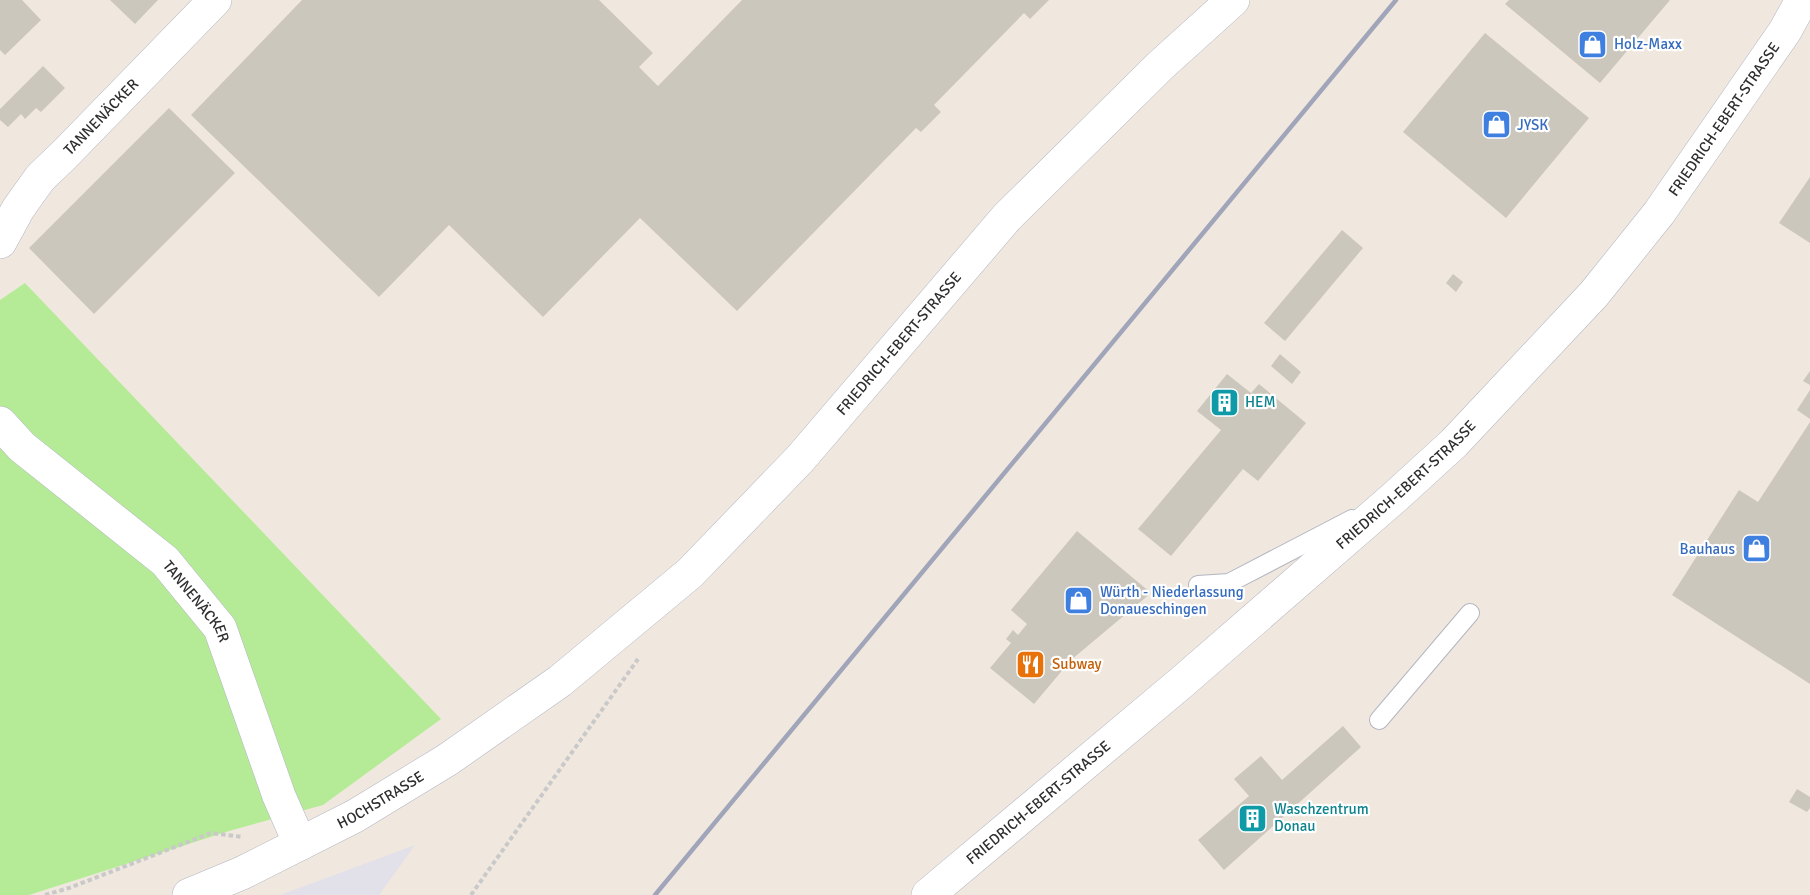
<svg xmlns="http://www.w3.org/2000/svg" width="1810" height="895" viewBox="0 0 1810 895" font-family="Signika,sans-serif">
  <style>
    .industrial { fill: #e2e0e8 }
    .green { fill: #b5eb97 }
    .building { fill: #cbc7bd }
    .lines { fill: none; stroke-linecap: round; stroke-linejoin: round }
    .service-casing { stroke: #b3b6c2; stroke-width: 20 }
    .minor-casing { stroke: #b3b6c2; stroke-width: 34 }
    .tertiary-casing { stroke: #b3b6c2; stroke-width: 34 }
    .secondary-casing { stroke: #b3b6c2; stroke-width: 34 }
    .path { stroke: #c9c9c9; stroke-width: 4; stroke-dasharray: 4.5 3; stroke-linecap: butt }
    .service { stroke: #fff; stroke-width: 18 }
    .minor { stroke: #fff; stroke-width: 33 }
    .tertiary { stroke: #fff; stroke-width: 33 }
    .secondary { stroke: #fff; stroke-width: 33 }
    .rail { stroke: #a0a5ba; stroke-width: 4.5 }
    .labels { text-anchor: middle; stroke-width: 4.5; stroke-linejoin: round; paint-order: stroke }
    .shop-label { font-size: 15px; fill: #366cbe; stroke: #fff; text-anchor: start }
    .street-label { font-size: 15px; fill: #2e2e2e; stroke: #fff }
    .culture-label { font-size: 15px; fill: #0d838f; stroke: #fff; text-anchor: start }
    .food-label { font-size: 15px; fill: #c56008; stroke: #fff; text-anchor: start }
  </style>
  <rect width="100%" height="100%" fill="#f0e8df"/>
  <path class="industrial" d="M415 845 379 895H280Z"/>
  <path class="green" d="M25 283 441 719 323 805 229 831 29 895H0V300Z"/>
  <path class="building" d="M0 0H22L41 20 5 55 0 50Z
    M110 0H158L135 24Z
    M302 0H599L653 53 639 67 658 86 742 0H1049L1030 19 1024 13 934 105 941 112 921 132 916 128 737 311 640 218 543 317 449 225 379 297 191 115Z
    M1509 0H1670L1600 83 1505 4Z
    M1485 33 1589 118 1506 218 1403 132Z
    M43 66 65 88 41 112 36 108 25 119 21 114 8 127 0 120V109Z
    M169 108 235 173 94 314 29 248Z
    M1810 177V243L1779 223Z
    M1342 230 1363 248 1285 341 1264 323Z
    M1453 274 1463 282 1456 292 1446 283Z
    M1280 354 1301 372 1292 384 1271 366Z
    M1810 371V385L1803 381Z
    M1227 374 1251 393 1259 384 1306 423 1258 481 1243 469 1171 556 1138 529 1221 430 1197 411Z
    M1810 390V419L1797 410Z
    M1810 422V684L1672 595 1739 490 1758 502Z
    M1077 531 1151 593 1071 660 1034 704 990 668 1011 643 1006 639 1013 630 1018 635 1027 624 1011 610Z
    M1343 726 1361 747 1224 870 1198 840 1249 796 1234 779 1261 756 1282 780Z
    M1797 789 1810 797V808L1807 812 1789 802Z"/>
  <g class="lines">
    <defs>
      <path id="service" d="M1198 585 1229 583 1352 519
        M1379 720 1470 613"/>
      <g id="minor">
        <path id="s1" d="M0 242 18 209 40 178 65 154 215 0"/>
        <path id="s2" d="M0 423 22 447 165 561 220 628 279 796 300 844"/>
      </g>
      <g id="tertiary">
        <path id="s3" d="M189 895 242 873 355 816 447 760 560 681 690 573 800 459 1007 217 1161 65 1233 0"/>
      </g>
      <g id="secondary">
        <path id="s4" d="M928 895 1182 682 1396 496 1454 443 1594 294 1659 213 1785 31 1802 0"/>
      </g>
    </defs>
    <use href="#service" class="service-casing"/>
    <use href="#minor" class="minor-casing"/>
    <use href="#tertiary" class="tertiary-casing"/>
    <use href="#secondary" class="secondary-casing"/>
    <path class="path" d="M45 895 69 888 211 833 243 837
      M471 895 638 659"/>
    <use href="#service" class="service"/>
    <use href="#minor" class="minor"/>
    <use href="#tertiary" class="tertiary"/>
    <use href="#secondary" class="secondary"/>
    <path class="rail" d="M655 895 1396 0"/>
  </g>
  <defs>
    <symbol id="shop-square" viewBox="-11 -11 22 22"><rect x="-9" y="-9" width="18" height="18" rx="4" fill="#3f7fe0" stroke="#fff"/><path d="M-5-2.5h2.3a2.7 3.5 0 0 1 5.4 0H5L5.5 6h-11ZM-1.5-2.5h3a1.5 2.3 0 0 0-3 0Z" fill="#fff"/></symbol>
    <symbol id="building-square" viewBox="-11 -11 22 22"><rect x="-9" y="-9" width="18" height="18" rx="4" fill="#0f9aa8" stroke="#fff"/><path d="M-4-6H4V6H1V3H-1V6H-4ZM-2.5-4.3h1.7v1.8h-1.7ZM.8-4.3h1.7v1.8H.8ZM-2.5-1h1.7V.8h-1.7ZM.8-1h1.7V.8H.8Z" fill="#fff"/></symbol>
    <symbol id="restaurant-square" viewBox="-11 -11 22 22"><rect x="-9" y="-9" width="18" height="18" rx="4" fill="#e8710a" stroke="#fff"/><path d="M-5-6h1v4h1v-4h1v4h1v-4h1v5L-1.5 .5V6h-2V.5L-5-1ZM5-6V6H3V1.5H1.5Q1.5-4 5-6Z" fill="#fff"/></symbol>
  </defs>
  <g fill-rule="evenodd">
    <use href="#shop-square" x="1576" y="28" width="33" height="33"/>
    <use href="#shop-square" x="1480" y="108" width="33" height="33"/>
    <use href="#building-square" x="1208" y="386" width="33" height="33"/>
    <use href="#shop-square" x="1740" y="532" width="33" height="33"/>
    <use href="#shop-square" x="1062" y="584" width="33" height="33"/>
    <use href="#restaurant-square" x="1014" y="648" width="33" height="33"/>
    <use href="#building-square" x="1236" y="802" width="33" height="33"/>
  </g>
  <g class="labels">
    <g class="shop-label">
      <text x="1614" y="49">Holz-Maxx</text>
      <text x="1517" y="130">JYSK</text>
      <text x="1735" y="554" text-anchor="end">Bauhaus</text>
      <text x="1100" y="597">Würth - Niederlassung<tspan x="1100" dy="17">Donaueschingen</tspan></text>
    </g>
    <g class="street-label">
      <text dy="5" stroke="none"><textPath href="#s1" startOffset="162">TANNENÄCKER</textPath></text>
      <text dy="5" stroke="none"><textPath href="#s4" startOffset="1116">FRIEDRICH-EBERT-STRASSE</textPath></text>
      <text dy="5" stroke="none"><textPath href="#s3" startOffset="909">FRIEDRICH-EBERT-STRASSE</textPath></text>
      <text dy="5" stroke="none"><textPath href="#s4" startOffset="630">FRIEDRICH-EBERT-STRASSE</textPath></text>
      <text dy="5" stroke="none"><textPath href="#s2" startOffset="267">TANNENÄCKER</textPath></text>
      <text dy="5" stroke="none"><textPath href="#s3" startOffset="214">HOCHSTRASSE</textPath></text>
      <text dy="5" stroke="none"><textPath href="#s4" startOffset="144">FRIEDRICH-EBERT-STRASSE</textPath></text>
    </g>
    <g class="culture-label">
      <text x="1245" y="407">HEM</text>
      <text x="1274" y="814">Waschzentrum<tspan x="1274" dy="17">Donau</tspan></text>
    </g>
    <g class="food-label">
      <text x="1052" y="669">Subway</text>
    </g>
  </g>
</svg>
